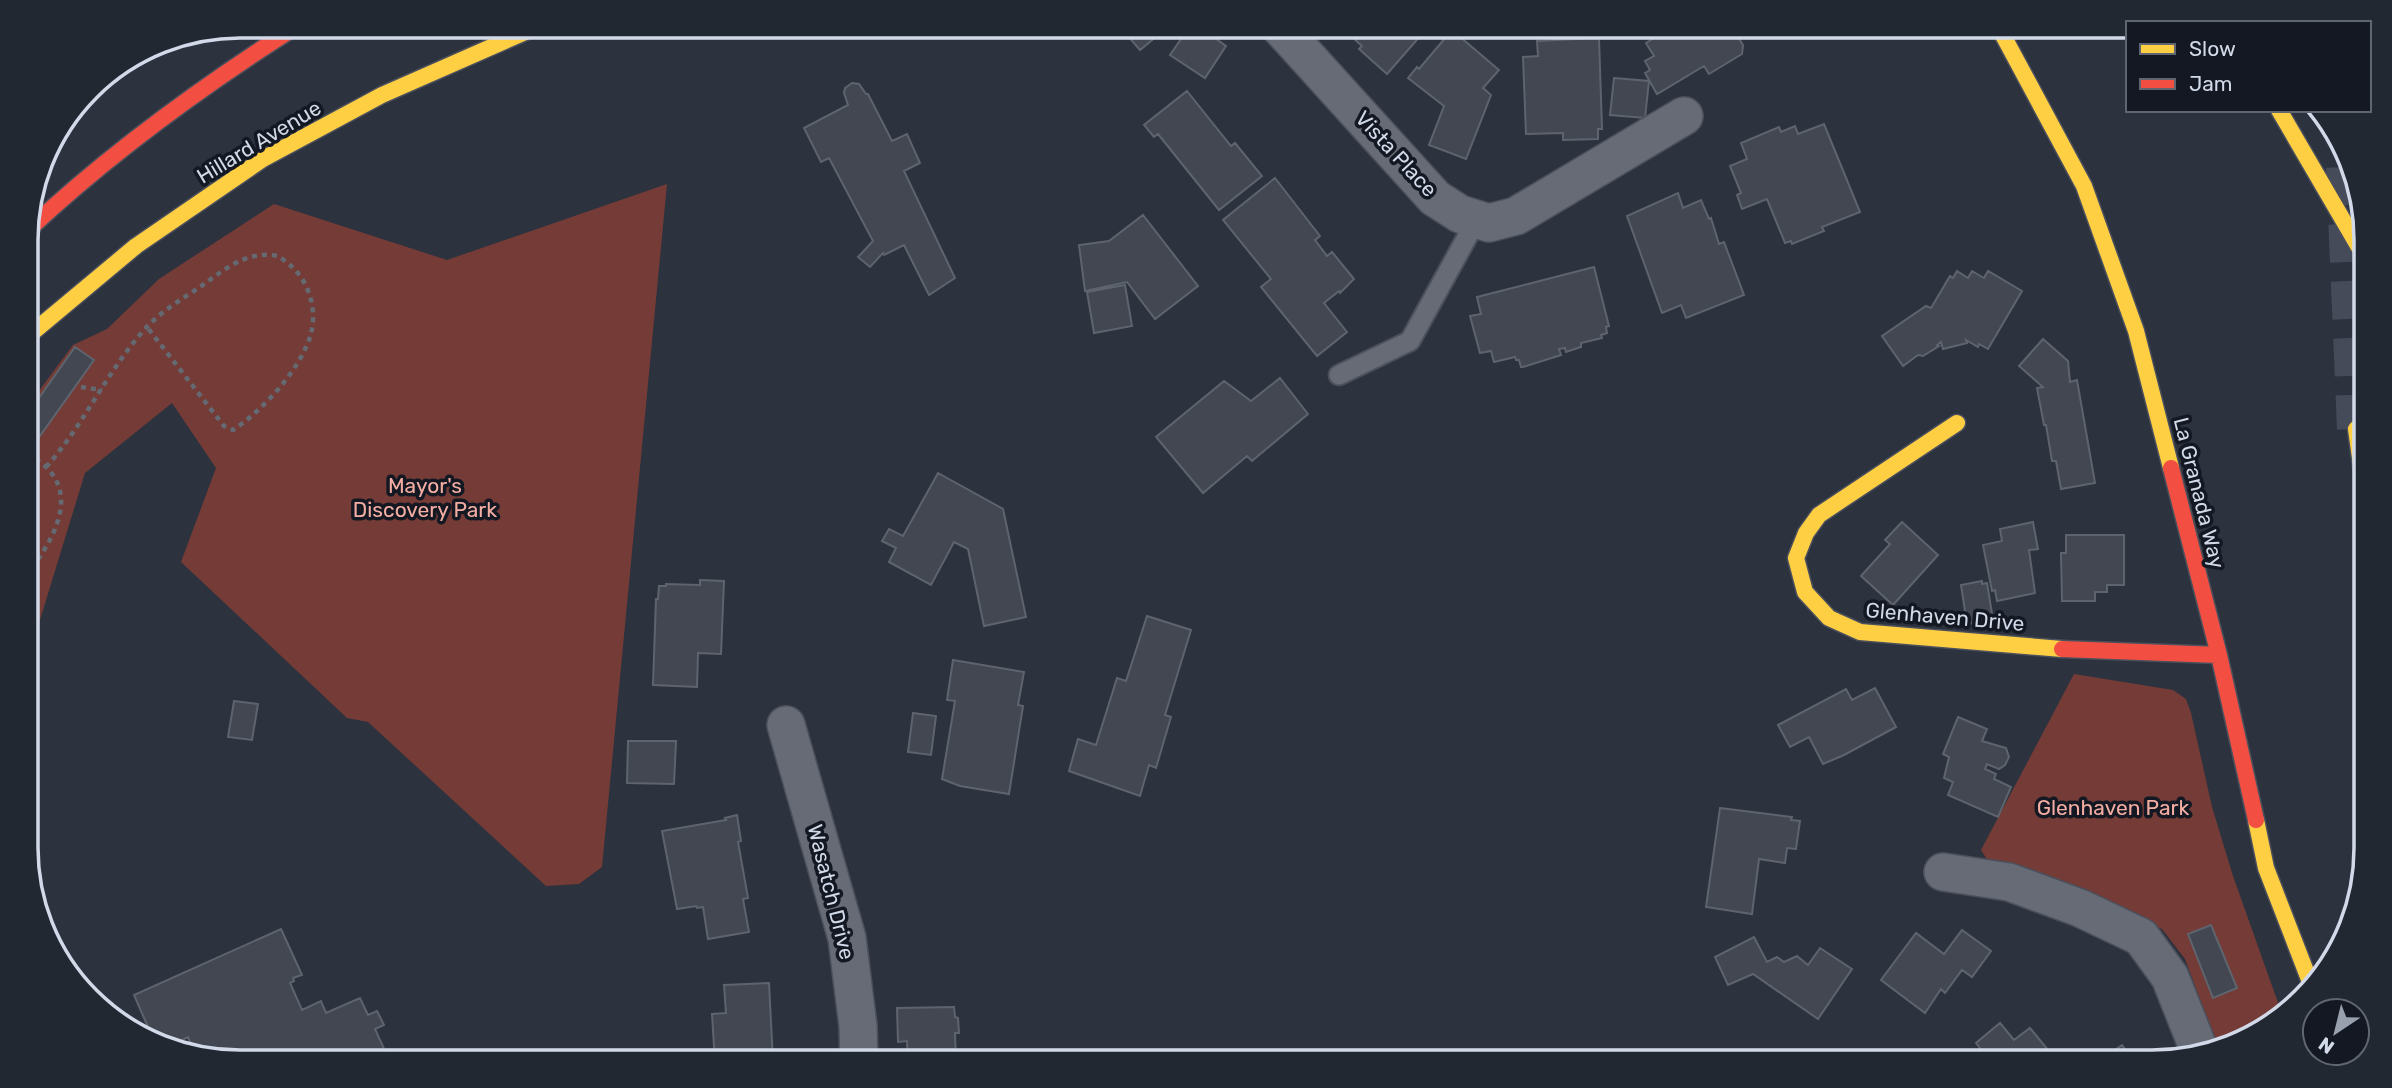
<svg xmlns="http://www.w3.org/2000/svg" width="2392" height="1088" viewBox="0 0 2392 1088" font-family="Rubik,sans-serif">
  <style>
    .green { fill: #753c37 }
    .building { fill: #424751; stroke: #5e646e; stroke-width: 2 }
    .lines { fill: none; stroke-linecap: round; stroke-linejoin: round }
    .highway-tunnel { stroke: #454b58; stroke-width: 38; stroke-dasharray: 38 19; stroke-linecap: butt }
    .lane-casing { stroke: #4b505c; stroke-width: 23 }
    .street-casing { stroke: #4b505c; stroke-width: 40 }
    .slow-casing { stroke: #4b505c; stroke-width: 19 }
    .jam-casing { stroke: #4b505c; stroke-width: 19 }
    .path { stroke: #646972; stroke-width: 4.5; stroke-dasharray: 5 5; stroke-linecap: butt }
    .lane { stroke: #666b75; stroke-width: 19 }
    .street { stroke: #666b75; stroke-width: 37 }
    .slow { stroke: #ffcf43; stroke-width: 16 }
    .jam { stroke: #f24e42; stroke-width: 16 }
    .labels { text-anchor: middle; stroke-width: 7; stroke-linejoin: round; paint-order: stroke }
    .street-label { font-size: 21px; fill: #d2dae9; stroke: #131822 }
    .park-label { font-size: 21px; fill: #f4ada2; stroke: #131822 }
    .rim { fill: none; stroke: #d2dae9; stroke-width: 3.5 }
  </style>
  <rect width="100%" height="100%" fill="#2c323e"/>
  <path class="green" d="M667 184 602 867 579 884 546 886 368 722 347 718 181 562 216 468 172 403 85 473 28 659 27 407 73 345 107 329 159 279 274 204 447 260Z
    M2074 674 2173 690 2186 699 2191 713 2212 807 2233 876 2282 1014 2271 1025 2217 1044 2185 959 2162 929 1990 864 1981 850Z"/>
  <path class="building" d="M1107 26H1169L1140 50 1120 27 1113 33Z
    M1190 26H1198L1226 46 1205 78 1170 55Z
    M1345 26H1429L1387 74 1359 49 1362 46 1350 35 1352 32Z
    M1673 26H1722L1723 28 1731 26 1743 45 1742 54 1709 74 1704 66 1657 94 1645 73 1650 70 1645 61 1654 56 1646 43Z
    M1452 30 1499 70 1483 88 1491 95 1466 159 1429 145 1444 106 1408 78 1417 67 1419 69Z
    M1599 38 1602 129H1598V139L1563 140V133L1526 134 1523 57 1538 56 1537 41Z
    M1614 78 1649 81 1645 118 1610 115Z
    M852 83 859 84 866 94H868L892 141 907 134 920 163 904 171 955 278 929 295 904 245 884 255 883 253 870 267 858 257 873 241 829 158 821 162 804 128 848 105 844 93 845 88Z
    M1187 91 1231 146 1235 143 1262 176 1219 210 1158 134 1154 137 1144 125Z
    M1824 124 1860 212 1822 227 1824 231 1792 244 1791 241 1785 243 1767 199 1742 209 1737 195 1741 193 1730 166 1747 159 1741 143 1779 127 1781 132 1795 126 1798 134Z
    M1275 178 1320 236 1315 240 1327 256 1332 252 1354 279 1340 293 1339 291 1324 303 1347 332 1317 356 1261 287 1271 279 1223 220Z
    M1678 193 1683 208 1701 200 1709 219 1711 218 1719 244 1724 242 1744 295 1686 318 1681 305 1662 313 1627 216Z
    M1143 215 1198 286 1155 319 1127 282 1085 291 1079 245 1109 241Z
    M1594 267 1609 326 1606 327 1607 333 1601 335 1602 338 1581 343V347L1566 352 1565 348 1559 349 1561 355 1523 367H1521L1519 360H1516L1515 357 1494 362 1491 351 1480 353 1470 316 1481 314 1477 297Z
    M1957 271 1968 278 1972 271 1984 278 1988 271 2022 291 1988 349 1979 344 1978 347 1966 340 1967 343 1943 349 1941 342 1937 345 1939 346 1923 356 1918 355 1903 366 1882 336 1926 306 1931 308 1950 276 1953 278Z
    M1125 285 1132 326 1094 333 1087 292Z
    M2043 339 2068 361 2070 382 2077 380 2095 483 2061 489 2056 461H2052L2046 425H2044L2037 388 2043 387 2019 366Z
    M75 347 94 360 37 440 27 433V415Z
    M1280 378 1308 414 1252 461 1247 456 1203 493 1156 437 1224 381 1251 401Z
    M938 473 1003 509 1026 617 984 626 968 549 954 542 931 585 889 562 896 548 882 541 889 529 903 536Z
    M1902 522 1938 555 1893 605 1861 576 1890 544 1885 540Z
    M2033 522 2038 549 2029 550 2035 593 1997 601 1995 590 1992 591 1983 545 2002 541 2000 529Z
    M2066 535H2124V585H2107V592H2095V601H2062L2061 553H2066Z
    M700 580 724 581 721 654 698 653 697 687 653 685 656 599H658L659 586H666V584L700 585Z
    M1982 581V584L1987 583 1993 620 1967 624 1961 585Z
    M1147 616 1191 630 1165 715 1171 717 1156 768 1149 765 1140 796 1069 771 1078 739 1096 745 1117 678 1126 681Z
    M953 660 1024 672 1018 705 1023 706 1009 794 960 786 942 779 955 701 947 700Z
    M1875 688 1896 727 1844 755 1823 764 1809 737 1790 747 1778 725 1846 689 1852 700Z
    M234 701 258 704 252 740 228 737Z
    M913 713 936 716 931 755 908 752Z
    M1958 717 1987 729 1982 741 2006 748 2009 757 2005 765 1999 769 1987 764 1985 769 1996 774 1994 779 2011 787 1998 817 1948 795 1953 782 1944 778 1949 757 1943 754Z
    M628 741H676L674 784 627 783Z
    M1720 808 1792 817 1791 820 1800 821 1796 849 1787 848 1785 863 1759 859 1752 914 1706 907Z
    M737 815 741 841 738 842 748 898 743 899 749 932 708 939 703 907 697 908 696 906 677 909 662 831 726 820 725 818Z
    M2211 925 2237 988 2213 998 2188 934Z
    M281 929 302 975 293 978 294 981 290 983 302 1010 321 1001 326 1013 360 998 368 1015 377 1011 384 1025 375 1029 390 1062H241L195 1053 188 1037 167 1047 164 1046 161 1040 155 1043 134 995Z
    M1962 930 1991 951 1972 977 1962 970 1945 993 1941 989 1925 1013 1881 980 1916 933 1944 954Z
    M1754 937 1767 962 1777 957 1784 962 1797 956 1808 965 1820 948 1852 969 1818 1019 1753 974 1728 985 1715 957Z
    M769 983 773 1062H715L712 1014 726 1013 724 985Z
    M954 1007 955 1017 958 1018 959 1033H955L956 1062H908L907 1041 898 1042 897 1008Z
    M2000 1023 2014 1040 2030 1028 2057 1061H1990L1976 1043Z
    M2122 1045 2134 1061H2099Z"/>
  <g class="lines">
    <path class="highway-tunnel" d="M2345 167 2356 429"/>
    <defs>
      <path id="lane" d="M1339 375 1410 341 1477 219"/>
      <path id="street" d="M1279 26 1435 198 1460 214 1489 223 1516 216 1684 116
        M786 725 847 938 858 1026 859 1062
        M1943 872 2009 882 2080 908 2141 937 2170 977 2199 1050"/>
      <path id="slow" d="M1998 26 2084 186 2136 331 2171 468
        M2279 110 2364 256
        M27 337 136 246 263 159 382 95 539 26
        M1957 423 1819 515 1806 533 1796 558 1805 592 1829 618 1860 632 2062 649
        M2356 429 2365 494
        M2256 820 2266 868 2312 987"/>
      <path id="jam" d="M27 231C110 153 201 87 297 26
        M2171 468 2219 655 2256 820
        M2062 649 2219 655"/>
    </defs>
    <use href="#lane" class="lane-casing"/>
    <use href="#street" class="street-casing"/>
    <use href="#slow" class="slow-casing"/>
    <use href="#jam" class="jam-casing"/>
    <path class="path" d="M81 387 102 390
      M27 454C33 458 41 462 46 467 80 500 49 545 27 575
      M46 467C84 425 107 371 145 329 160 312 182 299 200 287 213 278 226 267 240 261 251 256 265 253 277 256 281 257 286 262 290 265 310 282 318 312 310 337 299 371 262 411 233 430L224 426 147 327"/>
    <use href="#lane" class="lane"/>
    <use href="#street" class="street"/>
    <use href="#slow" class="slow"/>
    <use href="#jam" class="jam"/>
  </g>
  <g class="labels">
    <g class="street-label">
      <text transform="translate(259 142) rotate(-31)" y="7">Hillard Avenue</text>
      <text transform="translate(1396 154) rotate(47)" y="7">Vista Place</text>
      <text transform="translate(2199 493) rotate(76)" y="7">La Granada Way</text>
      <text transform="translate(1945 617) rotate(5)" y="7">Glenhaven Drive</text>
      <text transform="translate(831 892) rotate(76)" y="7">Wasatch Drive</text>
    </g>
    <g class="park-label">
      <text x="425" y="493">Mayor's<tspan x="425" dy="24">Discovery Park</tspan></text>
      <text x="2113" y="815">Glenhaven Park</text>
    </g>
  </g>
  <path d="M0 0H2392V1088H0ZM240 38H2152A202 202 0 0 1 2354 240V848A202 202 0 0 1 2152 1050H240A202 202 0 0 1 38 848V240A202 202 0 0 1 240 38Z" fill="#222832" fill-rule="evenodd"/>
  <path class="rim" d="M240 38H2152A202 202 0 0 1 2354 240V848A202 202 0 0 1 2152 1050H240A202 202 0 0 1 38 848V240A202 202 0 0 1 240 38Z"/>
  <rect x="2126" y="21" width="245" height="91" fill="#131822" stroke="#5f6672" stroke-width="2"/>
  <rect x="2140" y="44" width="35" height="10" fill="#ffcf43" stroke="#5f6672" stroke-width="2"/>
  <text x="2189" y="56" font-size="21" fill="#d2dae9">Slow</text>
  <rect x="2140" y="79" width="35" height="10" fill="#f24e42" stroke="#5f6672" stroke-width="2"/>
  <text x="2189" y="91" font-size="21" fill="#d2dae9">Jam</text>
  <g transform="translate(2336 1032) rotate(215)"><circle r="33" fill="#131822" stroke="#5f6672" stroke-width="2"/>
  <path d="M0-5L12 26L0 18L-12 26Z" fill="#989fad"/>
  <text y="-10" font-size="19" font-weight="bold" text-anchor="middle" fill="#d2dae9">N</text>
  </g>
</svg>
